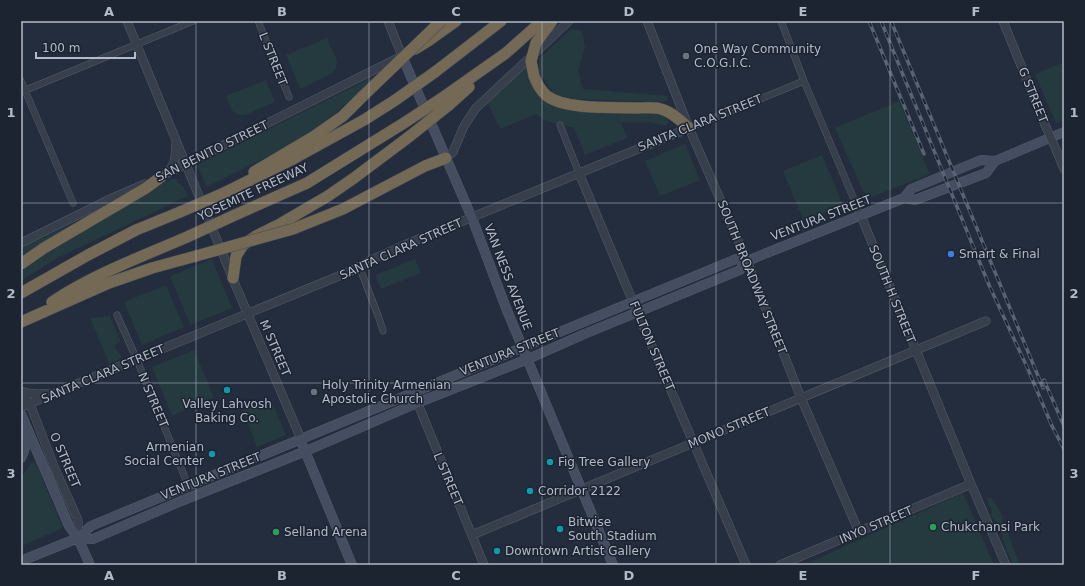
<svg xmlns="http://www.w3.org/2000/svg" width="1085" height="586" viewBox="0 0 1085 586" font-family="'DejaVu Sans',sans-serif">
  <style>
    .green { fill: #253a3e }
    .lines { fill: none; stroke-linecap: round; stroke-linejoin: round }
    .minor-casing { stroke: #555d6b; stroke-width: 7 }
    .tertiary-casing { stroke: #555d6b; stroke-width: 9 }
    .secondary-casing { stroke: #555d6b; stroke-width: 10 }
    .motorway-casing { stroke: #424a58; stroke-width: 12 }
    .minor { stroke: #373f4d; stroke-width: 6 }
    .tertiary { stroke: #373f4d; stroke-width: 8 }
    .secondary { stroke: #454e61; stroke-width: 9 }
    .motorway { stroke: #746954; stroke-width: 11 }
    .rail-casing { stroke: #596375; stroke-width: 3.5 }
    .rail { stroke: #1c2432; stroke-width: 2; stroke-dasharray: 6; stroke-linecap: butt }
    .tertiary-bridge-casing { stroke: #555d6b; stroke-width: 9; stroke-linecap: butt }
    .motorway-bridge-casing { stroke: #424a58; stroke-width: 12; stroke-linecap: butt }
    .tertiary-bridge { stroke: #373f4d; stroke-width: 8 }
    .motorway-bridge { stroke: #746954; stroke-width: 11 }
    .grid { fill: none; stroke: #b3bac9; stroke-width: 1; stroke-opacity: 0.55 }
    .worship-dot { fill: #6b7280; stroke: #1c2432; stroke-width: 1.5 }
    .shop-dot { fill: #3f7fe0; stroke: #1c2432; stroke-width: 1.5 }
    .culture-dot { fill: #0f9aa8; stroke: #1c2432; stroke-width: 1.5 }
    .leisure-dot { fill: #2e9e5b; stroke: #1c2432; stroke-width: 1.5 }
    .labels { text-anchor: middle; stroke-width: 3; stroke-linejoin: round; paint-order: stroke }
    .poi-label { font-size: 12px; fill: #b3bac9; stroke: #1c2432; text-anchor: start }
    .street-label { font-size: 12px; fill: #b3bac9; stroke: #1c2432 }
    .neatline { fill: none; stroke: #b3bac9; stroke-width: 1.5 }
    .grid-label { font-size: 13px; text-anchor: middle; font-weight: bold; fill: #b3bac9 }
  </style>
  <rect width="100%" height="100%" fill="#232d3d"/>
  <path class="green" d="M571 29 582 31 585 47 578 71 583 89 667 96 668 100 663 102 571 99 553 93 539 71V59Z
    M327 38 337 60 336 69 332 73 300 89 286 55Z
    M1064 62V120L1056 123 1035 74Z
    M526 68 543 99 664 115 669 123 666 126 651 122H621L627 138 585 155 574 128 546 121 536 114 500 129 487 101Z
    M383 72C360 92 337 113 312 130 279 153 242 169 207 187L197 167 199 164Z
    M266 80 275 102 245 115C232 117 230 106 226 96Z
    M899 101 930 174 872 197 863 191 835 128Z
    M685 144 700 180 660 196 645 161Z
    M822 155 843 205 804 221 783 171Z
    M172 179H178L177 182 183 186 188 196 57 258 21 281V272L67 239 142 195Z
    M86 218 45 241 21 257V248Z
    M212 259 232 308 190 325 170 276Z
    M415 259 421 273 381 289 375 275Z
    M166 285 184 327 142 345 124 302Z
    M110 316 121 342 116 344 115 349 119 352 122 358 109 364 90 318Z
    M194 350 214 398 172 416 152 367Z
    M268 400H271L286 435 257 447 243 410Z
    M35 462 63 528 21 546V478L31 463Z
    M963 493 994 565H813L812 561Z
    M990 497 992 498 1003 516 1002 522 1009 536 1017 558 1021 565H1013L1006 549 1001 532 991 515 992 510 988 504 987 499Z"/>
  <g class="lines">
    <defs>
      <path id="minor" d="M258 21 289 97
        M781 21 804 81 861 216
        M21 81 73 203
        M21 92 193 21
        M560 125 579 173
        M689 128 804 81
        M359 266 379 318 383 331
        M117 315 137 360 188 485"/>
      <path id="tertiary" d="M127 21 235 284 301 439
        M647 21 689 128 747 261 801 398 859 532
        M1003 21 1046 127
        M1057 152 1064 169
        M446 158 453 152 464 126 476 108 569 21
        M167 172C176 165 175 155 176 144
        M579 173 633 302 746 565
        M156 179 402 56 388 21
        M861 216 971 484 1006 565
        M21 243 108 200 145 184
        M21 391C33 396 40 393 51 394
        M413 392 484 565
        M21 394 30 404 55 469 78 520V538
        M21 407 351 271 371 260 402 246 689 128
        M472 535 986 321
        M780 565 971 484"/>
      <path id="secondary" d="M402 56 472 218 506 308 613 565
        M904 198 915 200 986 173 995 161
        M21 414 69 526 78 538 90 565
        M303 446 352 565
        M21 458C26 449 27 441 27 431
        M78 538 93 539 181 501 306 451 417 403 528 359 582 335 740 270 747 261
        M21 561 78 538 91 526 736 259 747 261 904 198 911 189 981 160 995 161 1064 132"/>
      <path id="motorway" d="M536 43 552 21
        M415 49 428 41 456 21
        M435 72 501 21
        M534 76C537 84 541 91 547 96 566 110 613 107 637 108 645 108 654 107 661 109 672 112 681 121 689 128
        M445 96 506 53 542 21
        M449 105 469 87
        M254 172 313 137 343 116 363 96
        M224 193 293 159 364 120 394 101
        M235 215 307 183 404 123
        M293 229 343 209 425 166 446 158
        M21 264 44 248 146 188 161 177
        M233 278 236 256 243 245 256 236 280 224 328 196 354 178 410 136
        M21 293 88 255 136 230 180 212
        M52 302C94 274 141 257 187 237
        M21 322 109 283 152 268 196 256"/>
    </defs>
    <use href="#minor" class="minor-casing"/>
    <use href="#tertiary" class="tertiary-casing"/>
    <use href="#secondary" class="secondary-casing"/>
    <use href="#motorway" class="motorway-casing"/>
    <use href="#minor" class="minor"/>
    <use href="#tertiary" class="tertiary"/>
    <use href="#secondary" class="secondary"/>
    <use href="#motorway" class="motorway"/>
    <defs>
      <path id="rail" d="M869 21 924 154
        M881 21 989 285 1027 367 1052 426 1064 449
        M891 21 1043 388
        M1044 380 1064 426"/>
    </defs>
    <use href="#rail" class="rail-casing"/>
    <use href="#rail" class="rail"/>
    <defs>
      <path id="tertiary-bridge" d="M1046 127 1057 152"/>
      <path id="motorway-bridge" d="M534 76 531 61 536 43
        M363 96 441 21
        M394 101 435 72
        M404 123 445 96
        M410 136 449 105
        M180 212 224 193
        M187 237 235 215
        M196 256 293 229"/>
    </defs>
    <use href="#tertiary-bridge" class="tertiary-bridge-casing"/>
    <use href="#motorway-bridge" class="motorway-bridge-casing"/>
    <use href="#tertiary-bridge" class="tertiary-bridge"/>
    <use href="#motorway-bridge" class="motorway-bridge"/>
  </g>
  <path class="grid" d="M196 21V565M369 21V565M542 21V565M716 21V565M890 21V565M21 203H1064M21 383H1064"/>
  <g class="worship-dot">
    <circle cx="686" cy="56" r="4"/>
    <circle cx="314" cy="392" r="4"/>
  </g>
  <circle class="shop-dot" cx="951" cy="254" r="4"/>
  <g class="culture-dot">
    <circle cx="227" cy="390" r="4"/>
    <circle cx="212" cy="454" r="4"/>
    <circle cx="550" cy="462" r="4"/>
    <circle cx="530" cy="491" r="4"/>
    <circle cx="560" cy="529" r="4"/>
    <circle cx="497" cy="551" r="4"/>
  </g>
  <g class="leisure-dot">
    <circle cx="933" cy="527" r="4"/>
    <circle cx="276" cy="532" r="4"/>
  </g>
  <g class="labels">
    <g class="poi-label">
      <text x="694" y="53">One Way Community<tspan x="694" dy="14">C.O.G.I.C.</tspan></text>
      <text x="959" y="258">Smart &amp; Final</text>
      <text x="322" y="389">Holy Trinity Armenian<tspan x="322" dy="14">Apostolic Church</tspan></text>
      <text x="227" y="408" text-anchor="middle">Valley Lahvosh<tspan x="227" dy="14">Baking Co.</tspan></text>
      <text x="204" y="451" text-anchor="end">Armenian<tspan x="204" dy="14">Social Center</tspan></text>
      <text x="558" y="466">Fig Tree Gallery</text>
      <text x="538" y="495">Corridor 2122</text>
      <text x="568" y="526">Bitwise<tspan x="568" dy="14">South Stadium</tspan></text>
      <text x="941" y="531">Chukchansi Park</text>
      <text x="284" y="536">Selland Arena</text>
      <text x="505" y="555">Downtown Artist Gallery</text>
    </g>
    <g class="street-label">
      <text transform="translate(273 59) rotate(68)" y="4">L STREET</text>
      <text transform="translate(1033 95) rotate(68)" y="4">G STREET</text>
      <text transform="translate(700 123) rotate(-22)" y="4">SANTA CLARA STREET</text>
      <text transform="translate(212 151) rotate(-26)" y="4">SAN BENITO STREET</text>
      <text transform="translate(253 192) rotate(-25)" y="4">YOSEMITE FREEWAY</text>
      <text transform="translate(821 218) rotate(-21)" y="4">VENTURA STREET</text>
      <text transform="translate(401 249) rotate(-24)" y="4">SANTA CLARA STREET</text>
      <text transform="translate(508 277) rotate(69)" y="4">VAN NESS AVENUE</text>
      <text transform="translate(752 277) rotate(68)" y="4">SOUTH BROADWAY STREET</text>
      <text transform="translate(892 294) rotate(68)" y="4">SOUTH H STREET</text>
      <text transform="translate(652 346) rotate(67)" y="4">FULTON STREET</text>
      <text transform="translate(275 348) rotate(67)" y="4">M STREET</text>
      <text transform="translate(510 352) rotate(-22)" y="4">VENTURA STREET</text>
      <text transform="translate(103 374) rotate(-23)" y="4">SANTA CLARA STREET</text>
      <text transform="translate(153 400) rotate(67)" y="4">N STREET</text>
      <text transform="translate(729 428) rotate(-23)" y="4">MONO STREET</text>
      <text transform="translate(65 460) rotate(67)" y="4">O STREET</text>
      <text transform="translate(211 476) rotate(-22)" y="4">VENTURA STREET</text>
      <text transform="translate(448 479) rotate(67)" y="4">L STREET</text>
      <text transform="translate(876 525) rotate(-23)" y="4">INYO STREET</text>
    </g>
  </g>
  <rect width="1085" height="586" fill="none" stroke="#1c2432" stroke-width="44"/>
  <path d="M36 52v6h99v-6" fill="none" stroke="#b3bac9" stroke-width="2"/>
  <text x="42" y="52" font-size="12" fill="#b3bac9" stroke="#1c2432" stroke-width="3" paint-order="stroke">100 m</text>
  <rect x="22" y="22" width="1041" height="542" class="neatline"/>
  <g class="grid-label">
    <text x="109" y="16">A</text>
    <text x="282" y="16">B</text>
    <text x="456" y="16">C</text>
    <text x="629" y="16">D</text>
    <text x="803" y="16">E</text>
    <text x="976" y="16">F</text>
    <text x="11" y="117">1</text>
    <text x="1074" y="117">1</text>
    <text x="11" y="298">2</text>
    <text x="1074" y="298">2</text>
    <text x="11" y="478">3</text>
    <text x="1074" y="478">3</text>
    <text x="109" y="580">A</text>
    <text x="282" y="580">B</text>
    <text x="456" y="580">C</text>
    <text x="629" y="580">D</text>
    <text x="803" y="580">E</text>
    <text x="976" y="580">F</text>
  </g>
</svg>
